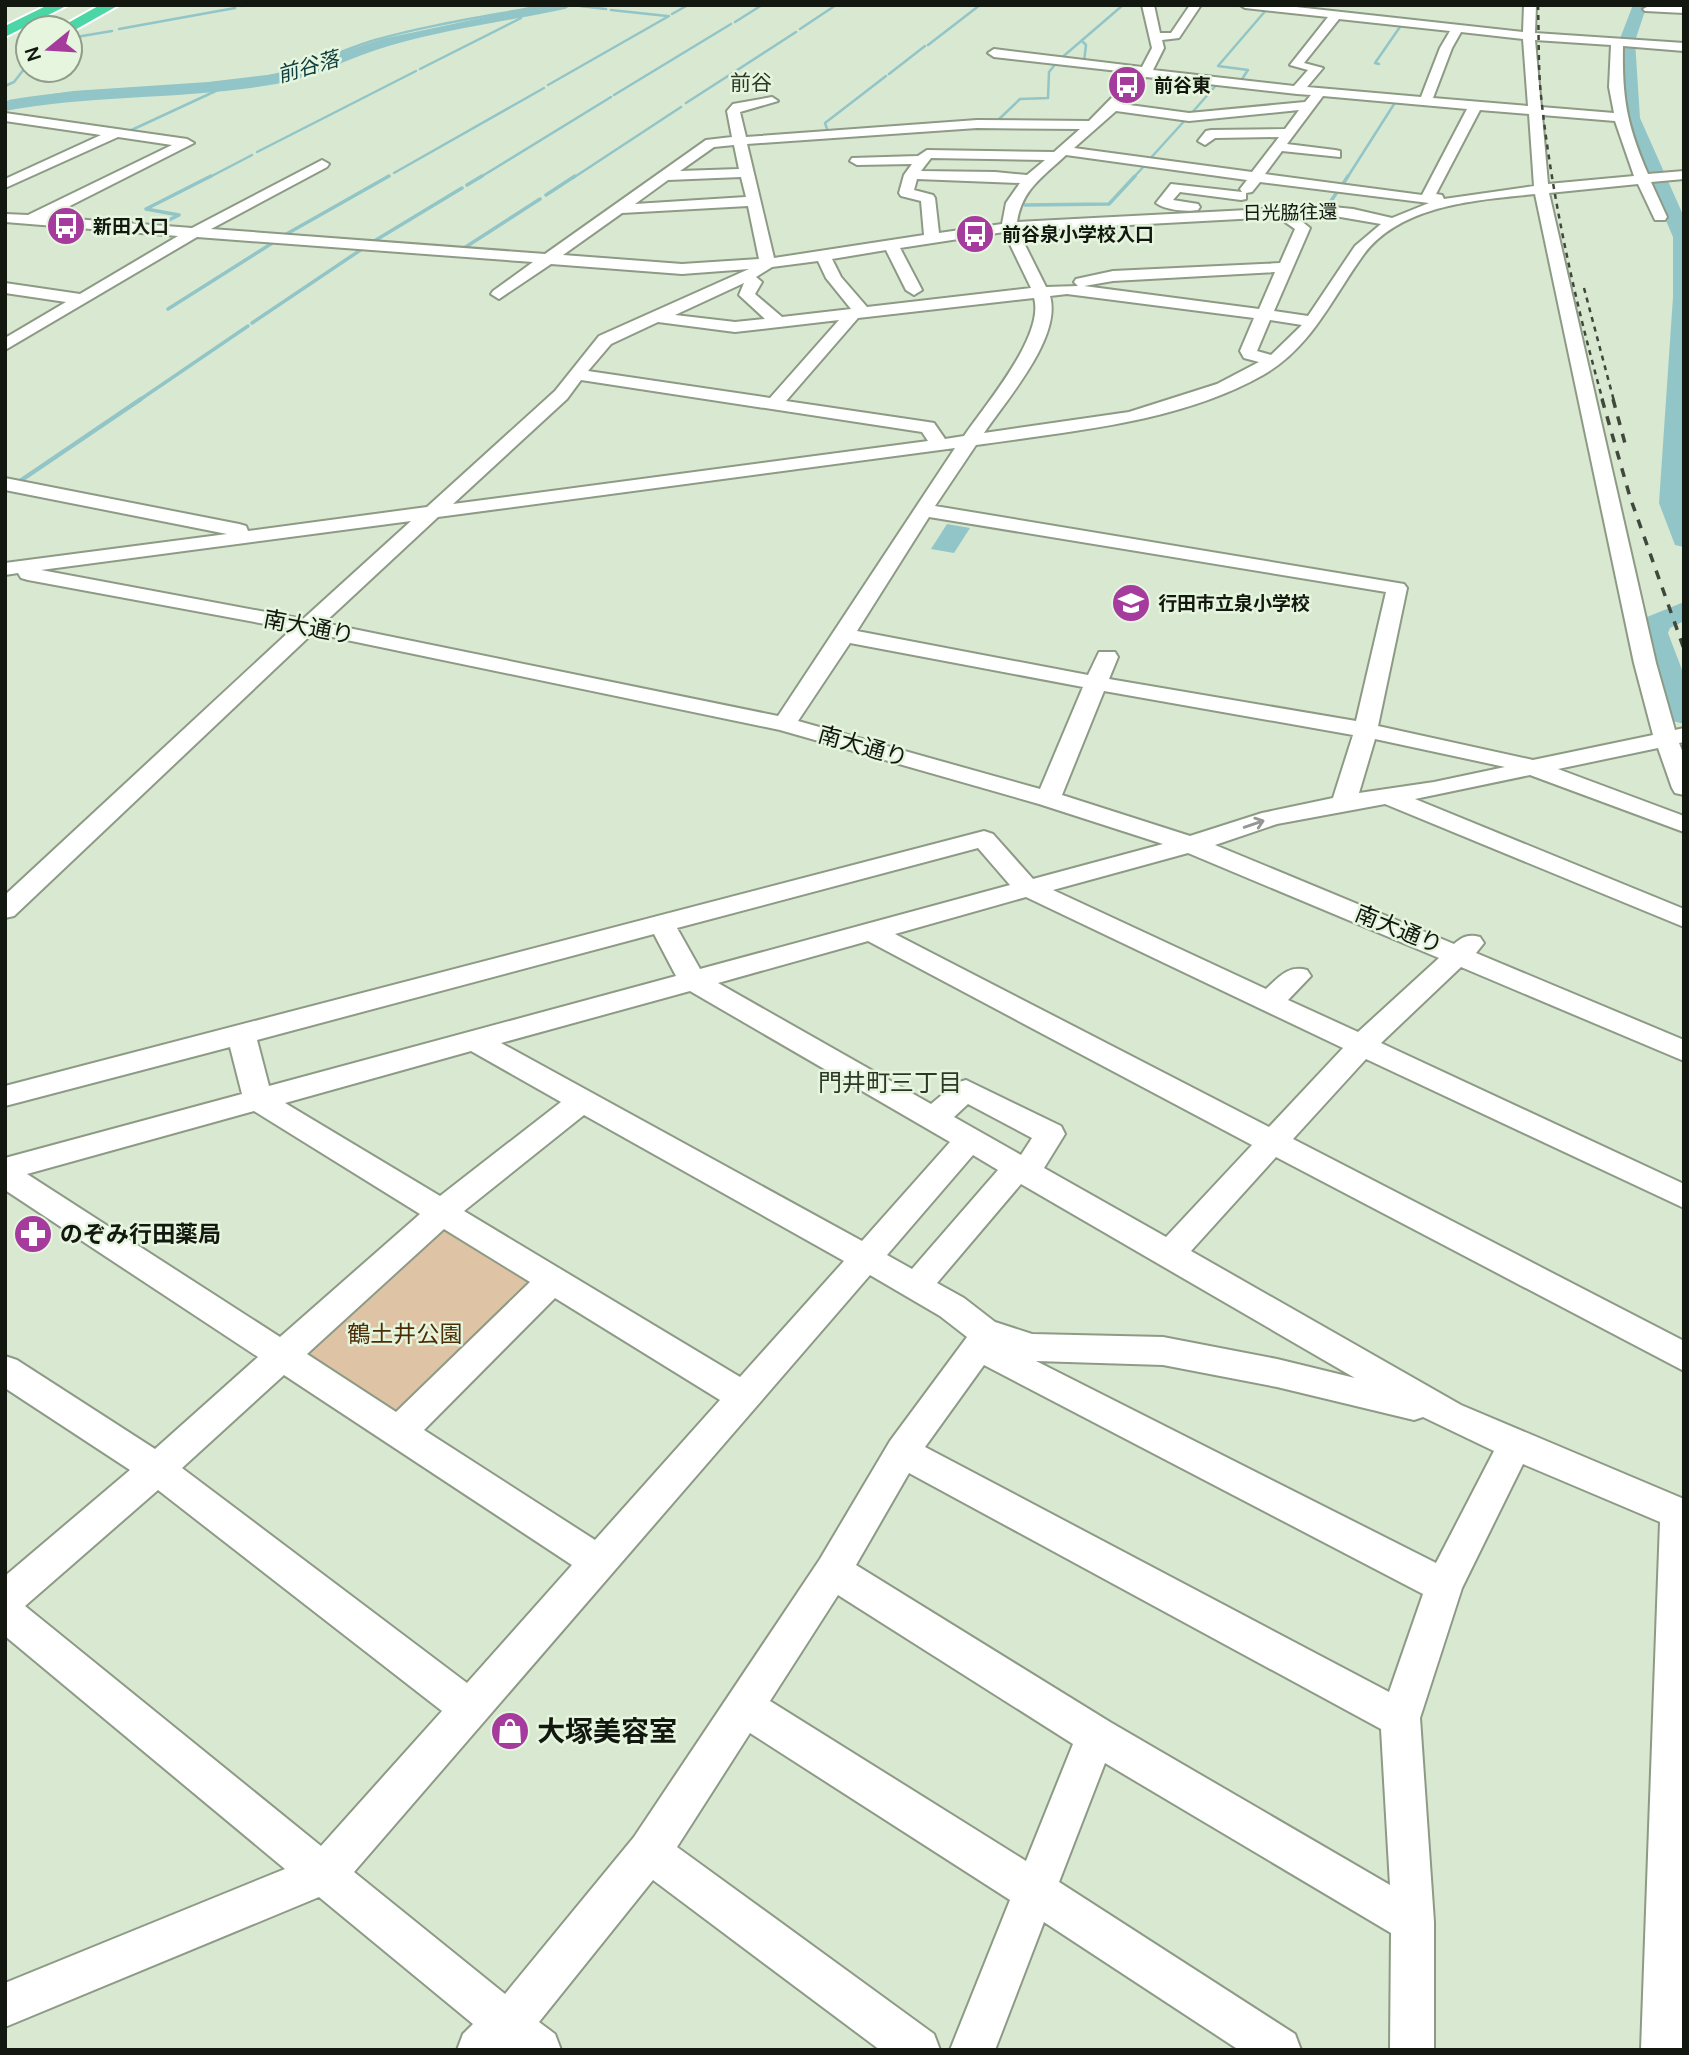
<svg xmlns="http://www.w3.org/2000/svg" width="1689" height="2055" viewBox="0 0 1689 2055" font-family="Manrope,'Noto Sans JP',sans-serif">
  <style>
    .green { fill: #dfc3a5 }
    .water { fill: #92c5c7 }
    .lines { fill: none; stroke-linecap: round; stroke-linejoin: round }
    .stream-far2 { stroke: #92c5c7; stroke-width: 2.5 }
    .stream-far1 { stroke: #92c5c7; stroke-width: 3.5 }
    .stream { stroke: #92c5c7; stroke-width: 4.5 }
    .river { fill: #92c5c7; fill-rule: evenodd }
    .minor-casing { stroke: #8d9a85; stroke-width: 4 }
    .highway-casing { stroke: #fff; stroke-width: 4 }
    .minor { fill: #fff; fill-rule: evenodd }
    .highway { fill: #4bd6a6; fill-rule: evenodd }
    .rail-far1 { stroke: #40483c; stroke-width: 2.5; stroke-dasharray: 5 5; stroke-linecap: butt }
    .rail { stroke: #40483c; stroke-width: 3.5; stroke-dasharray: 9 9; stroke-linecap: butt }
    .oneway { stroke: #949793 }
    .labels { text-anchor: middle; stroke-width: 5; stroke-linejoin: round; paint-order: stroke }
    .far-poi-label { font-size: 19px; font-weight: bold; fill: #12170f; stroke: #e6f5de; text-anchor: start }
    .far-street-label { font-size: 19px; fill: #12170f; stroke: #e6f5de }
    .far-water-label { font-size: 21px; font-style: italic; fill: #0c3d3f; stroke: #e6f5de }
    .far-neighbourhood-label { font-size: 21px; fill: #2d3826; stroke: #e6f5de }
    .street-label { font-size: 23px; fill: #12170f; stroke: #e6f5de }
    .poi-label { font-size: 23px; font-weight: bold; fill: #12170f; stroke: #e6f5de; text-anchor: start }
    .park-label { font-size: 23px; fill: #4b2d06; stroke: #e6f5de }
    .neighbourhood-label { font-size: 24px; fill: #2d3826; stroke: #e6f5de }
    .near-poi-label { font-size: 28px; font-weight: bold; fill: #12170f; stroke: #e6f5de; text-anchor: start }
  </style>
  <rect width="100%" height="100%" fill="#d9e8d1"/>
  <path class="green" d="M440 1224 541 1284 398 1422 295 1353Z"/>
  <path class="water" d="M947 524 970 528 954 553 931 549Z"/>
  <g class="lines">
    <path class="stream-far2" d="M242 6 247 5
      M580 6 606 9
      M611 10 667 16
      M672 14 688 5
      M735 22 762 5
      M119 29 235 8
      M800 29 836 5
      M70 38 112 31
      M1083 42 1086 45 1084 62
      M928 45 980 5
      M1059 60 1123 5
      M1379 64 1375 63 1402 24
      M420 69 521 18
      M889 74 925 46
      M1240 82 1248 70 1218 66 1267 9
      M548 85 669 16
      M5 86 14 82 28 64
      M614 95 731 24
      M10 101C94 86 180 91 264 77 303 71 337 51 375 40 431 24 490 16 547 5
      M686 103 796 32
      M1190 115 1218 83
      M996 122 1020 99 1048 98 1049 72 1057 62 1062 63
      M828 132 825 123 886 76
      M257 152 416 71
      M1148 161 1187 118
      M394 173 544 88
      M28 178 220 89
      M208 178 252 155
      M386 178 389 176
      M479 178 611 97
      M573 178 681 107
      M1133 178 1146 164
      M1347 178 1396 101"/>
    <path class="stream-far1" d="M467 185 482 176
      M1341 187 1348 176
      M5 188 31 176
      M546 195 575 176
      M1329 204 1339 189
      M1025 205 1109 204 1135 176
      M157 226 179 215 146 209 211 176
      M283 236 389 176
      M371 243 462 188
      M461 250 540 199
      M168 309 274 242
      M252 323 362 249
      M138 401 248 326"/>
    <path class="stream" d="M20 481 141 399"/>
    <path class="river" d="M541 5H572L565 9C507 21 449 29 392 45 353 56 317 76 276 84 187 100 95 94 5 111V101L73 91 208 82 276 74 382 39Z
      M1633 5H1647L1635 41 1640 118 1684 217V547L1675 545 1659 503 1673 297V237L1622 118 1619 41Z
      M1684 602V621L1670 628 1668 633 1684 675V724L1673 721 1669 715 1640 633 1647 617Z"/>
    <defs>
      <path id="minor" d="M1142 5H1154L1160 33H1171L1190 5H1201L1179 38 1162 40 1164 48 1153 70 1294 86 1308 70 1290 65 1328 17 1245 8 1240 5H1278L1523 32 1524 5H1536L1535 33 1684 43V51L1623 46C1622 99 1627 125 1648 174L1684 171V179L1651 182 1667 217 1665 220H1655L1638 184 1549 193 1656 663 1675 730 1684 728V742L1679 743 1684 755V795L1675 793 1672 788 1658 748 1558 769 1684 816V832L1530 775 1415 799 1684 909V927L1385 804 1277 824 1215 845 1454 944C1463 936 1469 934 1480 937L1484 943 1476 953 1684 1040V1061L1461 967 1381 1043 1684 1184V1208L1366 1059 1293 1139 1684 1341V1371L1276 1157 1191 1251 1461 1405 1684 1499V2050H1641L1660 1522 1523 1464 1462 1588 1420 1718 1434 1922V2050H1390L1391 1933 1105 1763 1059 1882 1295 2034 1301 2050H1239L1044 1922 995 2050H950L1010 1900 750 1733 677 1847 934 2034 940 2050H880L653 1880 539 2022 555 2034 561 2050H457L463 2034 473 2024 319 1897 5 2027V1983L285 1869 5 1636V1576L130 1470 5 1388V1356L17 1360 155 1449 258 1357 5 1190V1158L242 1094 230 1047 5 1106V1086L984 831 993 834 1033 879 1163 844 1039 804 780 730 313 633 14 916 5 918V895L292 629 28 580 21 578 18 573 5 575V563L227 534 5 490V478L239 524 246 526 248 531 427 507 555 391 599 336 749 269 682 274 551 264 499 299 491 294 493 291 533 262 197 237 5 350V338L66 302 5 293V283L80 294 178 236 5 222V214L28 215 172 145 118 137 5 188V179L101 135 5 121V113L187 139 194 143 48 217 192 228 322 160 329 164 327 167 211 229 545 254 706 140 732 137 727 111 733 104 772 97 778 101 740 112 746 137 977 120 1089 121 1136 73 994 57 988 53 994 49 1142 67 1152 48ZM1339 19 1450 31 1440 48 1421 97 1307 87 1323 68 1304 63ZM1461 32 1523 39 1528 106 1433 98 1452 48ZM1535 40 1611 45 1609 87 1614 113 1541 107ZM1146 77 1297 94 1311 95 1305 102 1189 113 1122 104ZM1323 96 1467 109 1422 195 1265 174 1282 151 1340 157V151L1335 150 1287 144ZM1299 110 1285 129 1211 130 1206 131 1198 141 1205 145 1215 138 1279 137 1252 172 1074 148 1116 111 1189 121ZM1480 110 1529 114 1534 186 1444 199 1442 195 1436 194ZM1542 115 1615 121 1634 176 1548 184ZM977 128 1080 129 1054 152 927 150 918 156 852 158 850 161 857 165 912 164 904 175 899 193 901 196 921 201 924 235 774 258 747 144ZM734 145 739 169 680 171 714 147ZM1066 155 1247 180 1240 189 1242 192 1171 184 1156 203C1165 210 1186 212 1198 210L1200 207 1198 204 1173 200 1180 192 1241 200 1246 199V193L1252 192 1260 182 1429 203 1392 218 1353 209 1323 206 1017 222C1022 189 1043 177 1066 155ZM931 158 1045 160 1027 175 995 172 921 171ZM741 177 746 197 635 204 668 180ZM917 179 1020 183 1006 203 1002 224 939 233 935 198 933 195 914 190ZM1535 194 1634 663 1653 735 1533 760 1378 726 1407 588 1404 584 935 506 976 445C1071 431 1178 423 1263 375 1312 347 1332 298 1364 254 1402 204 1478 200 1535 194ZM748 206 759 259 682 264 563 255 622 213ZM1323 214 1381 224 1355 246 1308 316 1274 311 1310 228 1295 216ZM1278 217 1295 229 1280 263 1113 271 1076 279 1074 282 1078 286 1046 287 1018 231ZM1004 232 1031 288 867 307 841 277 832 259 886 250 906 290 914 295 922 290 900 248ZM818 261 826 278 851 309 782 317 755 294 762 282 756 277 772 267ZM1275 272 1259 309 1084 286 1113 281ZM744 283 739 295 765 319 735 322 675 315ZM1067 294 1254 318 1240 351 1244 358 1259 362 1217 384 1129 412 984 433C1007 399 1062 337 1050 296ZM1034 298C1045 335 986 404 964 436L945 439 934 423 928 422 786 401 858 318ZM839 320 770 398 588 371 611 344 658 322 735 332ZM1270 320 1302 325 1271 355 1257 351ZM581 380 922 432 928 441 453 504 567 399ZM955 448 778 716 324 623 438 517ZM929 517 1386 592 1356 721 1109 679 1118 657 1115 652H1099L1088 675 857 631ZM411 521 303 619 41 570ZM850 643 1083 687 1040 789 798 721ZM1104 691 1353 735 1333 798 1262 813 1190 836 1062 795ZM1375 739 1505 767 1434 782 1359 793ZM978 848 1010 885 700 969 677 928ZM1188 853 1439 958 1358 1032 1288 1000 1311 976 1307 970C1288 965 1279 977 1266 989L1053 890ZM1026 897 1343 1048 1269 1127 895 934ZM654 934 676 976 269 1086 257 1040ZM868 941 1252 1145 1166 1237 1044 1168 1065 1134 1061 1126 966 1080 956 1083 931 1104 718 983ZM690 991 950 1142 862 1241 501 1043ZM471 1051 561 1102 440 1196 285 1103ZM968 1104 1032 1138 1021 1155 954 1117ZM254 1111 420 1214 280 1337 27 1174ZM584 1115 844 1261 740 1377 464 1211ZM973 1155 998 1170 912 1269 887 1255ZM1021 1184 1355 1378 1277 1359 1163 1337 1032 1334 995 1322 964 1298 937 1283ZM444 1229 530 1282 396 1412 307 1354ZM870 1275 940 1316 967 1337 890 1441 820 1559 634 1837 505 1994 354 1872ZM555 1298 720 1400 595 1540 424 1430ZM1036 1361 1163 1365 1277 1387 1414 1420 1423 1417 1494 1451 1436 1563ZM984 1365 1423 1594 1389 1692 925 1447ZM284 1375 572 1565 467 1683 182 1468ZM909 1473 1381 1729 1390 1885 1110 1722 856 1565ZM158 1490 442 1711 321 1846 25 1606ZM838 1595 1073 1744 1026 1861 770 1701Z
        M1649 6 1684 7V13L1645 11 1643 9Z"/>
      <path id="highway" d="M48 5H68L5 37V26Z
        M100 5H119L73 31 70 32V28H59Z"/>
    </defs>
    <use href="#minor" class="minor-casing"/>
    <use href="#highway" class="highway-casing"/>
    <use href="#minor" class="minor"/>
    <use href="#highway" class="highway"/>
    <path class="rail-far1" d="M1538 5C1539 35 1538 66 1541 96 1552 199 1575 301 1603 401
      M1584 288 1614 401"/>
    <path class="rail" d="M1602 399 1630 497 1684 649
      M1613 399 1626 447"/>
  </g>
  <defs><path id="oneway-shaft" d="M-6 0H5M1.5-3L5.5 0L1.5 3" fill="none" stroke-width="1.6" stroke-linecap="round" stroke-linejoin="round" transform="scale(1.75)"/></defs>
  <use class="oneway" href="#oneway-shaft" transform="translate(1254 824) rotate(-19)"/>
  <defs>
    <symbol id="bus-disc" viewBox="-11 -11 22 22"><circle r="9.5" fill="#a53b9d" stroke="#e6f5de"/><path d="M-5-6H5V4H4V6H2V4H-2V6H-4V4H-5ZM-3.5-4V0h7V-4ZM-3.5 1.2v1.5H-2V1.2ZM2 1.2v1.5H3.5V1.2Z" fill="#fff"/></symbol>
    <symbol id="school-disc" viewBox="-11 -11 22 22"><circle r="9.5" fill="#a53b9d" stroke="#e6f5de"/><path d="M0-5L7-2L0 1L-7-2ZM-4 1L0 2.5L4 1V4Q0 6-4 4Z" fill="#fff"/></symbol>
    <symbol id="pharmacy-disc" viewBox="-11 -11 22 22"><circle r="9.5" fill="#a53b9d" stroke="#e6f5de"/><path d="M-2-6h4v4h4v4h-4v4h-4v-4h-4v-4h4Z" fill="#fff"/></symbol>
    <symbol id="shop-disc" viewBox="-11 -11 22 22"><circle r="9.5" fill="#a53b9d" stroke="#e6f5de"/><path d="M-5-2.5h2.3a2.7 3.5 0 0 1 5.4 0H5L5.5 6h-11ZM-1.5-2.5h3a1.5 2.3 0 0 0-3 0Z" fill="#fff"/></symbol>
  </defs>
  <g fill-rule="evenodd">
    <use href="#bus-disc" x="1105" y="63" width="44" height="44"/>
    <use href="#bus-disc" x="44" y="204" width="44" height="44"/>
    <use href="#bus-disc" x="953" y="212" width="44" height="44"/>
    <use href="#school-disc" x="1109" y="581" width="44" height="44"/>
    <use href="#pharmacy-disc" x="11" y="1212" width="44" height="44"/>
    <use href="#shop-disc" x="488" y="1709" width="44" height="44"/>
  </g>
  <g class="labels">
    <g class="far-poi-label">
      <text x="1154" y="92">前谷東</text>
      <text x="93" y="233">新田入口</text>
      <text x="1002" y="241">前谷泉小学校入口</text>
      <text x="1158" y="610">行田市立泉小学校</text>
    </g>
    <g class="far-street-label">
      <text transform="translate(1290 212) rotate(-1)" y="7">日光脇往還</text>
    </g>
    <g class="far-water-label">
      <text transform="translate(308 67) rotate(-16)" y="7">前谷落</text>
    </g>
    <g class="far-neighbourhood-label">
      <text x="751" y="90">前谷</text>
    </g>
    <g class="street-label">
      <text transform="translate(309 627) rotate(11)" y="8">南大通り</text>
      <text transform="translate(863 746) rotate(16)" y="8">南大通り</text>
      <text transform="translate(1399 929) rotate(22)" y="8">南大通り</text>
    </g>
    <g class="poi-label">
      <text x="60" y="1242">のぞみ行田薬局</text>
    </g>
    <g class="park-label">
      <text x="405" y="1342">鶴土井公園</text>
    </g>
    <g class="neighbourhood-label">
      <text x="890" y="1091">門井町三丁目</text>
    </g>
    <g class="near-poi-label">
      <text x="537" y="1741">大塚美容室</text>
    </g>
  </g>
  <rect width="1689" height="2055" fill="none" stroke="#12170f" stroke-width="14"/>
  <g transform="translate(49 49) rotate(252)"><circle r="33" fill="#e6f5de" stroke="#919c8b" stroke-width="2"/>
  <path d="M0-5L12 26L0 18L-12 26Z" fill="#a53b9d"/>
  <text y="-10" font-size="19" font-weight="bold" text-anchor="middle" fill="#12170f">N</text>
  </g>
</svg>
